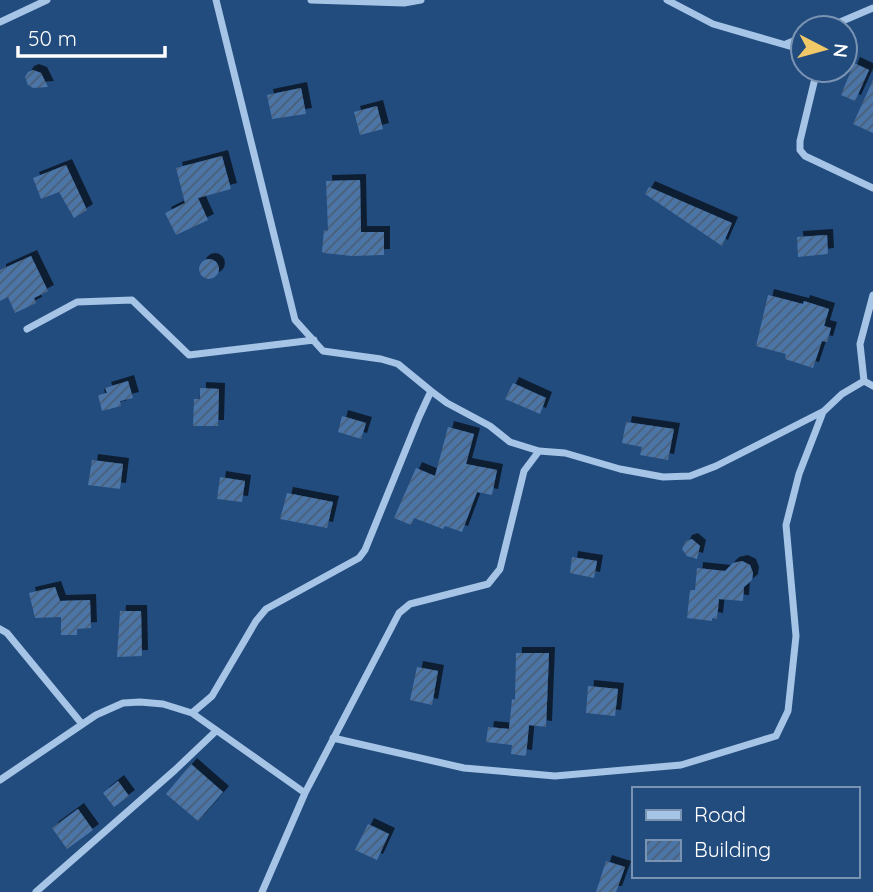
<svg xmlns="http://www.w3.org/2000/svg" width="873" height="892" viewBox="0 0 873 892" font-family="Quicksand,sans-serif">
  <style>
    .building { fill: url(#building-hatch); filter: url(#shadow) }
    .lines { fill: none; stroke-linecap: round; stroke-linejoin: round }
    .street { stroke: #a6c4e6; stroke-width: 7 }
  </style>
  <defs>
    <pattern id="building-hatch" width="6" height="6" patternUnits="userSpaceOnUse" patternTransform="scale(1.75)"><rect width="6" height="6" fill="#4b75a7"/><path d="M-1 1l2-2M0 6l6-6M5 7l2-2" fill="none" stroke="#4c5e75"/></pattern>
    <filter id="shadow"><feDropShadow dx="6" dy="-6" stdDeviation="0" flood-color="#0009"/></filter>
  </defs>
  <rect width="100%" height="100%" fill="#224b7e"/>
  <path class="building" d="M854 63 869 70 855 101 841 95Z
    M33 70 41 73 48 87 33 88 28 85 25 77 28 72Z
    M873 80V133L853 124Z
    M301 88 306 114 272 119 267 95Z
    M377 106 383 129 360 135 354 112Z
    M222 156 231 189 198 198 208 220 176 235 165 213 185 203 176 168Z
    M66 165 87 210 74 218 59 192 41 199 33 178Z
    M360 180 361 232H384V255L352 256 324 253 322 252 324 230 328 231 326 181Z
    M649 187 732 223 722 246 645 194Z
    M827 235 828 254 798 257 797 237Z
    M31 256 48 291 34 298 36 303 15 313 8 297 0 301V270Z
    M199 269a10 10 0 1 1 20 0a10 10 0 1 1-20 0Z
    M768 295 803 304 804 301 829 309 824 326 831 328 827 342 822 341 813 368 785 359 786 354 756 346Z
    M128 381 133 398 120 401 121 406 102 411 98 395 107 393 105 388Z
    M513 383 546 398 540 414 505 399Z
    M200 388 219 389 218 426H193L194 399H200Z
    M342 416 366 423 361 439 338 432Z
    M626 422 674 429 668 460 640 455 642 447 622 443Z
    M448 427 474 434 466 464 497 470 492 495 477 492 462 532 445 526 443 529 414 518 411 525 394 518 416 468 435 476Z
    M92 460 123 464 120 489 88 485Z
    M220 477 245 481 242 502 217 499Z
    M287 493 333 502 327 528 280 519Z
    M692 539 700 546 697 559 687 556 682 549 686 541Z
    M572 557 597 561 594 578 570 573Z
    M742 561 750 565 753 573 752 580 744 587 743 601 719 599 717 619 712 618V621L687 618 690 590H695L697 568 725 571 733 563Z
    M55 587 60 601 90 600 91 628 77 629V635H61V617L35 618 29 593Z
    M120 611H141L142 656 117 657Z
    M516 653H549L546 727 529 725 526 756 511 754 512 745 486 742 488 727 509 729 512 699 515 700Z
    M417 667 438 671 432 705 410 700Z
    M588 686 618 689 615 716 586 713Z
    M191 764 223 792 198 821 166 794Z
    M118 781 129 796 114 807 103 793Z
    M78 809 93 830 67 849 52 828Z
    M368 824 389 834 377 860 355 850Z
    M606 861 625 867 616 892H596Z"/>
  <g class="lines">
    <path class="street" d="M216 0 295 320 323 351 381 359 398 364 431 391
      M311 0 404 3 421 0
      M667 0 713 24 803 50
      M0 22 47 0
      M826 28 873 8
      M786 44 803 37
      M817 70 800 141V150L805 156 873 188
      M27 329 77 302 132 300 189 355 314 340
      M864 381 860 344 873 295
      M0 629 7 633 82 724
      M192 713 212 696 256 621 266 609 359 558 365 550 419 417 431 391 447 403 490 426 510 442 539 451
      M333 738 464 768 555 776 681 765 776 736 788 711 796 636 786 525 799 474 823 412
      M0 780 96 715 123 703 140 702 163 704 192 713 305 793
      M36 892 175 770 216 731
      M262 892 305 793 399 613 410 604 488 584 500 569 524 471 539 451 565 453 620 469 663 477 690 476 716 466 824 411 842 394 864 381 873 386"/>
  </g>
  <rect x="632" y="787" width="228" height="91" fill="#224b7e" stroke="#7a93b2" stroke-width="2"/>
  <rect x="646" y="810" width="35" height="10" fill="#a6c4e6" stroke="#7a93b2" stroke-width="2"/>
  <text x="694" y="822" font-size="21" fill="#ffffff">Road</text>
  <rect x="646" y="840" width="35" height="21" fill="url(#building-hatch)" stroke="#7a93b2" stroke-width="2"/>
  <text x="694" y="857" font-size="21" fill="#ffffff">Building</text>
  <g transform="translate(824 49) rotate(96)"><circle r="33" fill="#224b7e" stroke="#7a93b2" stroke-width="2"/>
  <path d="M0-5L12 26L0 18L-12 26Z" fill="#f2c969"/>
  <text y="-10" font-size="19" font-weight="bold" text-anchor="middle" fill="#ffffff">N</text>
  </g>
  <path d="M18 46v10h147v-10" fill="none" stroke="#ffffff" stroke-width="3.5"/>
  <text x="28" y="46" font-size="21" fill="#ffffff" stroke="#224b7e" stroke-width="5" paint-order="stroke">50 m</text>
</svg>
